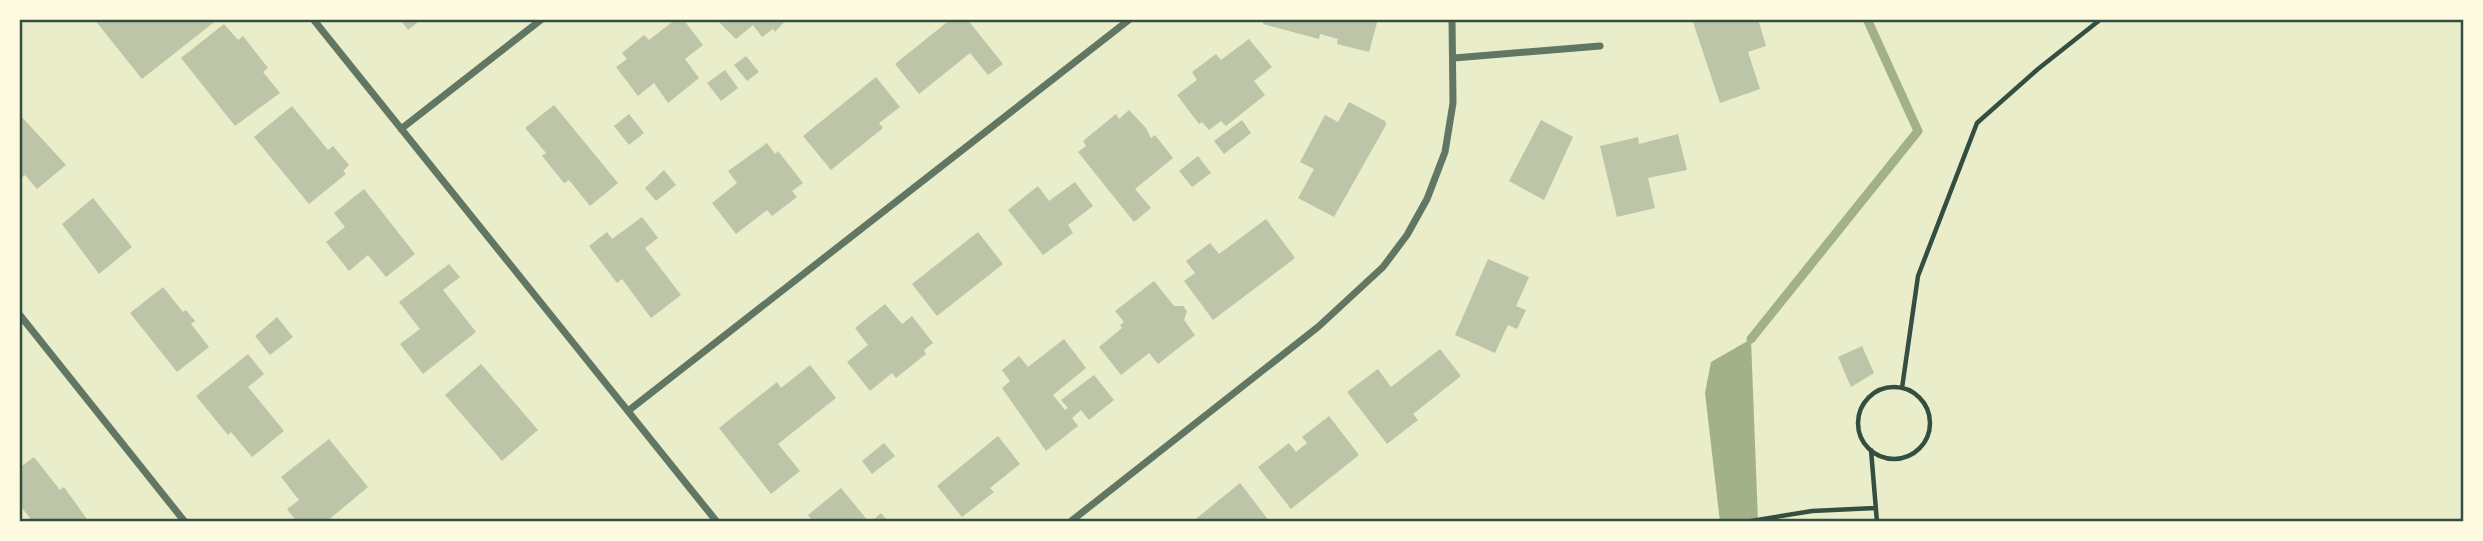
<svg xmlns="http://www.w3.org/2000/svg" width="2483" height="541" viewBox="0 0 2483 541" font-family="'Nunito Sans',sans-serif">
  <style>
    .water { fill: #a3b18a }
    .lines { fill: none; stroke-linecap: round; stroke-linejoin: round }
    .stream { stroke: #a3b18a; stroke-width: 9 }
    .building { fill: #bcc5a7 }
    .path { stroke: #344e41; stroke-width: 4.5 }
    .minor { stroke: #617663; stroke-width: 7 }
    .neatline { fill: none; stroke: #344e41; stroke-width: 2.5 }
  </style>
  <rect width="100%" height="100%" fill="#e9edc9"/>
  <path class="water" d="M1751 339 1758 522H1720L1705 393 1711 362Z"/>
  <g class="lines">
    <path class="stream" d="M1751 339 1918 131 1867 19"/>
  </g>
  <path class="building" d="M94 19H218L142 79Z
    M400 19H422L408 30Z
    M676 19H683L703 45 685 59 699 78 668 103 654 83 638 96 616 67 627 59 622 53 644 35 649 40Z
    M716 19H787L775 32 773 29 762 37 753 25 736 39Z
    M951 19H967L1003 64 988 75 970 53 919 94 895 64Z
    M1264 19H1378L1369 52 1337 44 1338 39 1320 34 1319 39 1263 24Z
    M1692 19H1739L1740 22 1758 19 1766 46 1748 52 1760 89 1720 103Z
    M224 24 238 40 243 36 268 68 263 72 280 93 235 126 181 58Z
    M1249 39 1272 67 1254 81 1265 95 1226 126 1221 121 1209 130 1202 122 1199 124 1177 95 1197 80 1192 72 1216 54 1221 60Z
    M746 56 759 72 747 81 734 65Z
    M725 70 738 88 721 101 707 83Z
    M876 77 900 107 879 123 883 128 831 170 803 136Z
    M1349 102 1385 121 1386 125 1334 217 1298 198 1314 169 1300 162 1325 115 1338 122Z
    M554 105 618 183 590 206 569 180 564 183 542 156 546 153 525 128Z
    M292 106 328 150 333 146 349 165 343 171 346 174 309 204 254 137Z
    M1129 110 1146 128 1151 138 1155 135 1173 158 1135 189 1151 208 1134 222 1078 152 1086 146 1083 141 1116 114 1119 119Z
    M19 114 66 165 37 189 25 175 19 180Z
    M629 114 644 133 629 145 614 126Z
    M1242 120 1251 133 1224 154 1214 141Z
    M1541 120 1573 137 1544 200 1509 181Z
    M1678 134 1687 170 1648 178 1655 208 1617 217 1600 146 1638 137 1639 144Z
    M767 143 775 154 778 151 803 183 792 191 797 197 772 216 767 210 736 234 712 203 737 183 728 171Z
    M1198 156 1211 173 1192 187 1179 171Z
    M664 170 676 185 656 201 645 188Z
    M1075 182 1093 206 1068 225 1073 233 1043 255 1008 210 1038 186 1049 201Z
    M364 189 415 254 386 277 368 255 349 271 326 242 345 227 334 213Z
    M93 198 132 247 99 274 62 224Z
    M642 217 658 238 645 248 681 295 651 318 622 279 617 283 589 246 607 232 612 239Z
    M1266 219 1295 258 1213 320 1184 281 1195 273 1186 261 1210 243 1219 254Z
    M978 232 1003 264 937 316 912 284Z
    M1488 259 1529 277 1516 306 1526 310 1517 329 1508 325 1495 353 1455 335Z
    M449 264 460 277 443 290 476 332 423 374 400 344 420 329 399 302Z
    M1154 281 1174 306H1183L1187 311 1184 320 1195 335 1158 364 1149 353 1121 375 1099 347 1122 328 1120 325 1124 322 1115 311Z
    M163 287 183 312 186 310 195 321 191 324 209 347 177 372 130 313Z
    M885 304 902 324 912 316 933 343 924 350 926 354 896 378 892 373 870 391 847 362 868 345 855 328Z
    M277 317 293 337 270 355 255 336Z
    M1064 339 1086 368 1053 395 1065 410 1068 408 1061 400 1094 375 1114 400 1089 420 1081 410 1072 418 1078 426 1046 451 1002 388 1010 381 1002 370 1019 356 1028 367Z
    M1862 346 1874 373 1851 387 1838 357Z
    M1440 349 1461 376 1413 414 1418 420 1387 444 1347 392 1378 369 1391 387Z
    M248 354 264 374 248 387 284 431 252 457 231 432 228 435 196 396Z
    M481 364 538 430 502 461 445 395Z
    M810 365 836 398 778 444 800 471 771 494 719 428 777 382 781 388Z
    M1329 416 1359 455 1291 509 1258 467 1289 443 1296 452 1307 443 1302 437Z
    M998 436 1020 464 990 488 994 492 962 517 937 486Z
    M329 439 368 487 326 522H297L287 509 299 500 281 477Z
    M884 443 895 456 872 474 862 461Z
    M34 457 60 490 64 487 89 522H25L30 518 19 504V468Z
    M1240 483 1270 522H1192Z
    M841 488 869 522H813L808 515Z
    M881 513 889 522H871Z"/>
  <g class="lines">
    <path class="path" d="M1858 423a36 36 0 1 1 72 0a36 36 0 1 1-72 0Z
      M1902 388 1918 276 1977 123 2038 69 2101 19
      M1871 450 1877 522
      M1745 522 1812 511 1875 508"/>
    <path class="minor" d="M313 19 717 522
      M1454 58 1600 46
      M401 129 542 19
      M19 314 185 522
      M628 411 1130 19
      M1070 522 1318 327 1383 267 1407 235 1427 199 1445 152 1453 103 1452 19"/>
  </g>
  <rect width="2483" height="541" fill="none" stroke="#fefae0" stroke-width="42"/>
  <rect x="21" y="21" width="2441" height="499" class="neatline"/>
</svg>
